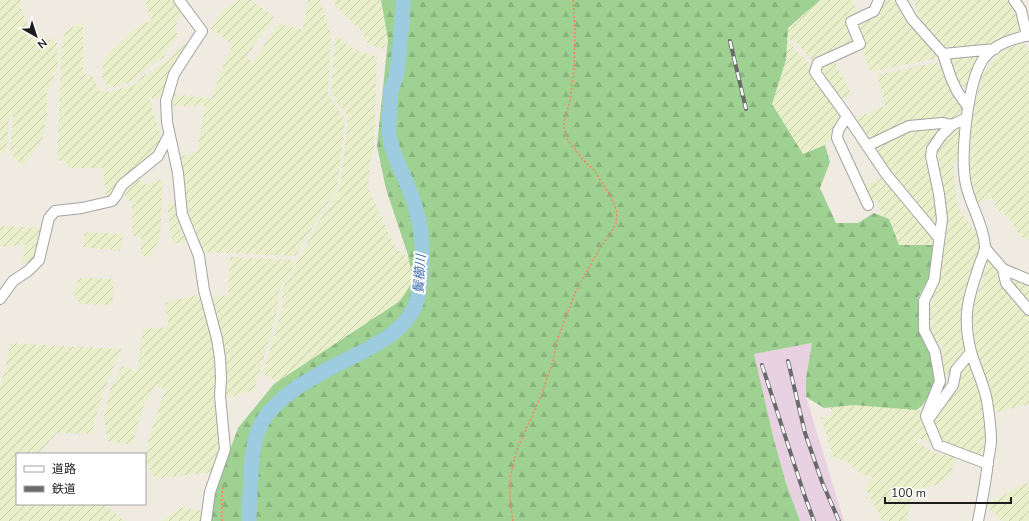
<svg xmlns="http://www.w3.org/2000/svg" width="1029" height="521" viewBox="0 0 1029 521" font-family="'Nunito Sans','Noto Sans JP',sans-serif">
  <style>
    .railway { fill: #e8d2e2 }
    .farmland { fill: url(#farmland-furrows) }
    .forest { fill: url(#forest-firs) }
    .lines { fill: none; stroke-linecap: round; stroke-linejoin: round }
    .river { stroke: #9dcbe0; stroke-width: 15 }
    .minor-casing { stroke: #a3a3a3; stroke-width: 12 }
    .path { stroke: #ff8161; stroke-width: 1.5; stroke-dasharray: 2 2; stroke-linecap: butt }
    .minor { stroke: #fff; stroke-width: 10 }
    .rail-casing { stroke: #6a6a6a; stroke-width: 4 }
    .rail { stroke: #fff; stroke-width: 2.5; stroke-dasharray: 8; stroke-linecap: butt }
    .labels { text-anchor: middle; stroke-width: 4; stroke-linejoin: round; paint-order: stroke }
    .water-label { font-size: 13px; font-style: italic; fill: #426fb3; stroke: #fff }
  </style>
  <defs>
    <pattern id="farmland-furrows" width="10" height="10" patternUnits="userSpaceOnUse"><rect width="10" height="10" fill="#e9efca"/><path d="M-1 1l2-2M0 10L10 0M9 11l2-2" fill="none" stroke="#c7ccad"/></pattern>
    <pattern id="forest-firs" width="22" height="20" patternUnits="userSpaceOnUse"><rect width="22" height="20" fill="#9fd192"/><path d="M5 1l3.5 6h-7zM16 11l3.5 6h-7z" fill="#88b37d"/></pattern>
  </defs>
  <rect width="100%" height="100%" fill="#efebe1"/>
  <path class="railway" d="M812 343 806 378V397L844 521H800L786 483 774 440 753 354Z"/>
  <path class="farmland" d="M0 0H20L21 9 30 32 57 42 58 66 47 92V113L43 138 23 167 10 153 13 116 9 117 7 148 3 153H0Z
    M144 0H176L181 12 174 31 178 34 163 58 142 71 135 81 108 88 102 77 103 62 108 54 137 27 152 20Z
    M237 0H251L274 17 246 57 253 63 278 24 303 29 308 0H320L331 34 328 94 345 119 337 189 316 221 296 256 203 252 186 212 179 157 197 152 205 106H170L173 94 211 99 224 64 233 45 210 28 222 11Z
    M334 0H381L388 39 383 49 368 44 362 32 336 7Z
    M820 0H852L859 16 848 21 856 42 814 62 794 40 787 41 812 67 844 118 825 145 803 154 772 104 786 60 788 28Z
    M882 0H896L935 52 937 58 870 72 855 23Z
    M913 0H1012L1018 11 1023 31 1006 37 989 47 947 50 923 24Z
    M83 22V74L92 75 99 91 108 92 137 84 140 78 167 61 183 44 188 46 162 98H149L162 141 155 153 112 197 106 198 103 168H68L67 163 57 160 62 40 67 30Z
    M335 35 354 49 377 57 374 147 371 155 368 188 396 249 408 257 413 281 400 301 278 382 263 373 283 306 282 290 318 223 340 189 348 118 331 92Z
    M1022 42 1029 50V240L1020 236 1009 218 997 209 992 198 976 203 970 186V167L972 116 982 74 1001 51Z
    M981 55 971 71 966 86 959 88 949 61 954 56Z
    M833 59 852 94 840 99 820 71 822 66Z
    M940 62 944 67 965 106 964 117 870 140 856 118 885 106 877 75Z
    M959 125H962L959 156 953 167 958 208 977 235 979 252 964 294 961 334 967 352 952 374 943 373 942 345 934 340 929 326 931 300 938 282 945 219 935 168 942 166 934 152 945 134Z
    M946 127 928 155 938 216 937 231 870 146 910 129Z
    M138 176 143 185 163 179 160 238 150 257 141 256V238L132 235V204L122 192Z
    M884 176 935 236 933 245H899L889 220 882 216 877 199 869 202 862 187Z
    M176 202 180 220 188 239 183 243H172L167 204Z
    M0 226 43 228 37 259 23 264 25 245 0 247Z
    M85 232 123 234 120 251 83 247Z
    M230 257 297 260 279 291 278 309 254 390 227 398 220 340 209 298 228 295Z
    M988 260 993 262 1005 285 1029 314V362L1025 356 1029 364V404L993 413 983 373 976 349 972 314Z
    M1008 274 1029 284V305L1008 282Z
    M79 278 114 279 112 305 80 304 73 293Z
    M201 294 215 343 221 446 212 472 155 479 145 459V454H144L165 389 155 386 143 407 132 445 107 441 104 416 110 390 122 366 137 372 143 329 169 327 165 303Z
    M11 343 58 346 121 349 104 390 91 434 57 433 38 454H17V504H64L67 506 68 504H104L125 521H0V388Z
    M969 361 981 393 986 425 983 457 941 442 931 420 959 372Z
    M854 405 914 409 923 411V422L931 442 917 438V443L933 452 956 457 949 477 936 485 918 488 909 502 908 521H883L865 488 874 478 861 474 845 460 834 459 821 418 831 416V407Z
    M1027 482 1029 488V521H1002L986 505Z
    M183 507 203 511 202 521H161Z"/>
  <path class="forest" d="M381 0H820L788 28 786 60 772 104 803 154 825 145 830 162 820 188 836 223H858L874 213 889 219 899 245H933L931 274 918 298 921 337 933 354 935 386 922 406 916 410 854 405 824 408 806 397V378L812 343 754 354 774 440 786 483 800 521H212V499L238 428 274 384 400 301 413 281 408 255 386 189 377 146 388 39Z"/>
  <g class="lines">
    <path class="river" d="M249 521C249 506 250 491 251 476 252 458 253 442 260 426 274 396 320 373 348 359 374 346 409 330 417 300 419 292 420 283 421 276 425 241 420 216 407 184 400 167 391 151 389 133 388 125 390 117 390 109 390 103 390 96 391 91 392 86 395 81 396 76 400 54 401 30 403 7V0"/>
    <defs>
      <path id="minor" d="M179 0 202 31 174 74 166 101 167 122 178 173 182 214 199 256 204 290 217 339 220 358 221 378 220 396 225 449 210 492 206 521
        M879 0 874 11 851 22 860 44 818 63 815 72 847 116 886 174 939 238
        M901 0 912 19 943 54 995 49
        M1014 0 1021 10 1027 36
        M943 54 951 78 957 91 968 107
        M847 116 838 131 837 138 868 205
        M966 118 952 125 941 136 932 149 931 156 939 194 942 219 934 280 924 301V330L935 352 940 381 926 416 938 445 988 464
        M867 146 909 126 942 123 952 125
        M985 248 1003 269 1029 280
        M1003 269 1006 283 1029 310
        M0 299 13 281 28 271 39 260 49 218 55 211 82 208 112 201 116 196 122 185 158 156 169 135
        M930 417 953 385 956 370 971 352
        M978 521C982 501 986 482 988 461 989 454 991 447 991 440 991 427 989 414 987 401 984 384 976 369 971 352 968 340 966 326 967 313 968 296 975 279 980 263 982 258 985 252 985 246 983 223 971 207 966 185 960 158 967 81 984 58 995 44 1012 39 1029 35"/>
    </defs>
    <use href="#minor" class="minor-casing"/>
    <path class="path" d="M222 521V498L223 485
      M513 521 510 503V478L516 452 541 396 552 364 558 338 575 293 593 260 616 224 617 212 611 197 594 170 586 163 568 141 564 129V122L570 101 574 69 575 30 573 0"/>
    <use href="#minor" class="minor"/>
    <defs>
      <path id="rail" d="M730 41 746 109
        M788 361 805 433 822 482 839 521
        M762 365 804 494 814 521"/>
    </defs>
    <use href="#rail" class="rail-casing"/>
    <use href="#rail" class="rail"/>
  </g>
  <g class="labels">
    <g class="water-label">
      <text transform="translate(419 274) rotate(-86)" y="5">鬢櫛川</text>
    </g>
  </g>
  <rect x="16" y="453" width="130" height="52" fill="#ffffff" stroke="#a4a4a4"/>
  <rect x="24" y="466" width="20" height="6" fill="#ffffff" stroke="#a4a4a4"/>
  <text x="52" y="473" font-size="12" fill="#1c1c1c">道路</text>
  <rect x="24" y="486" width="20" height="6" fill="#6a6a6a" stroke="#a4a4a4"/>
  <text x="52" y="493" font-size="12" fill="#1c1c1c">鉄道</text>
  <g transform="translate(36 36) rotate(141)" stroke="#ffffff" stroke-width="3" paint-order="stroke">
  <path d="M0-3L7 15L0 10L-7 15Z" fill="#1c1c1c"/>
  <text y="-6" font-size="11" font-weight="bold" text-anchor="middle" fill="#1c1c1c">N</text>
  </g>
  <path d="M885 497v6h126v-6" fill="none" stroke="#1c1c1c" stroke-width="2"/>
  <text x="891" y="497" font-size="12" fill="#1c1c1c" stroke="#ffffff" stroke-width="3" paint-order="stroke">100 m</text>
</svg>
